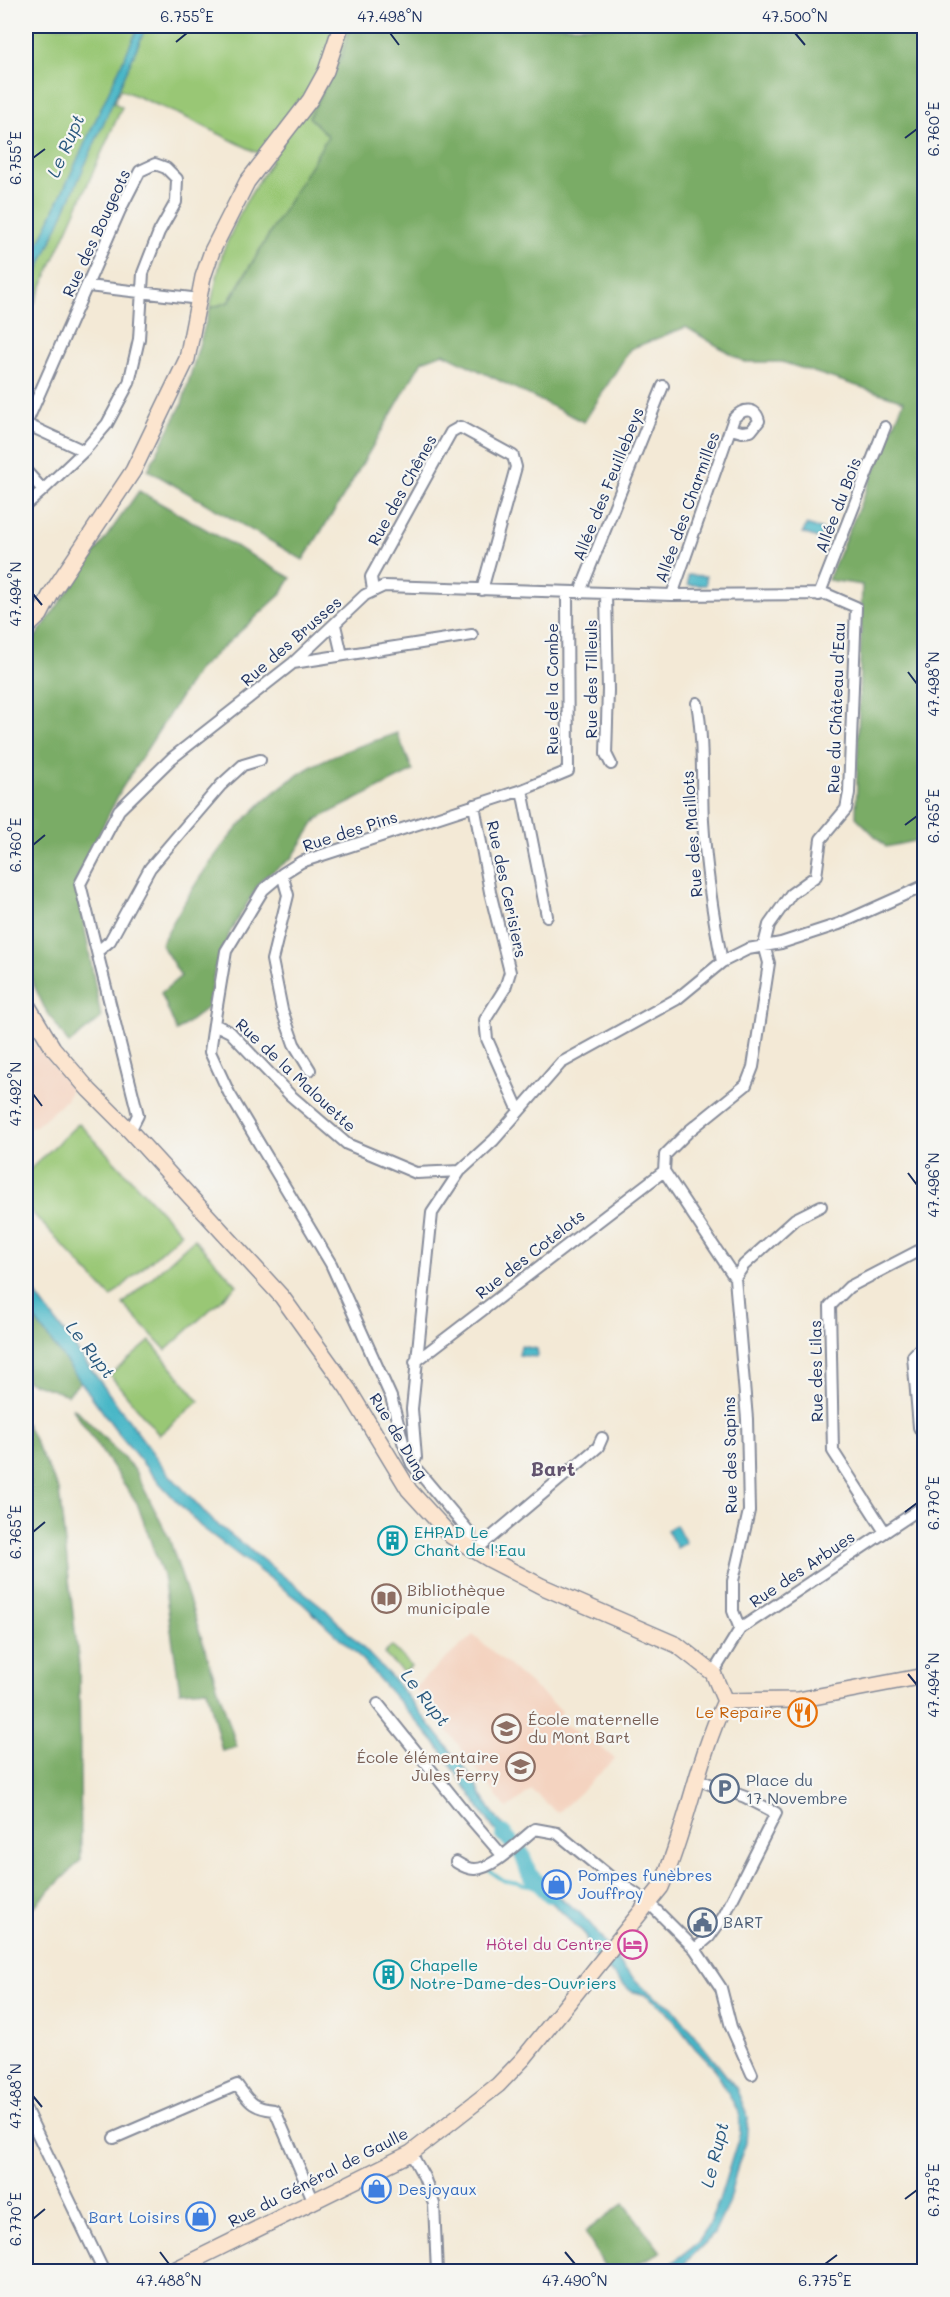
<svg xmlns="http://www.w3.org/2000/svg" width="950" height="2297" viewBox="0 0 950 2297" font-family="Mali,sans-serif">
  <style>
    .built { fill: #f4d3c0 }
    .green { fill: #99c775; stroke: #5a7b6a; stroke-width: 1.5 }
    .forest { fill: #7aac66; stroke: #4a6e62; stroke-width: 1.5 }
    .water { fill: #4ab7c7; stroke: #327392; stroke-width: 1.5 }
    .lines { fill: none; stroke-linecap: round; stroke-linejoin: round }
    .stream { stroke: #4ab7c7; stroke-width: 3 }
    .river { stroke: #4ab7c7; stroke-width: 16 }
    .minor-casing { stroke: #878c9a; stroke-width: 14 }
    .secondary-casing { stroke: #878c9a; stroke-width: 18 }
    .minor { stroke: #fff; stroke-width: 10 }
    .secondary { stroke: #fce5cf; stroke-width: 15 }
    .ticks { fill: none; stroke: #1b2f5e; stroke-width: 2 }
    .labels { text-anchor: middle; stroke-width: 4.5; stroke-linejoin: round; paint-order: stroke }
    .street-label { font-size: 16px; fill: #1b2f5e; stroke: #f6f6f2 }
    .culture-label { font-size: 16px; fill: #0d838f; stroke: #f6f6f2; text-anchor: start }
    .education-label { font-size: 16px; fill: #785e54; stroke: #f6f6f2; text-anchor: start }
    .food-label { font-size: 16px; fill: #c56008; stroke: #f6f6f2; text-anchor: end }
    .service-label { font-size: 16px; fill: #4e5e75; stroke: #f6f6f2; text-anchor: start }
    .shop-label { font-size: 16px; fill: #366cbe; stroke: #f6f6f2; text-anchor: start }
    .hotel-label { font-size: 16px; fill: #b23c85; stroke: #f6f6f2; text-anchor: end }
    .water-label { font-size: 18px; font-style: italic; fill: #29587e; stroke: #f6f6f2 }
    .quarter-label { font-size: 20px; font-weight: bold; fill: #62546f; stroke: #f6f6f2 }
    .neatline { fill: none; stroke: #1b2f5e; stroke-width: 2 }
    .ticks-label { font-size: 15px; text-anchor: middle; fill: #1b2f5e }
  </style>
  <rect width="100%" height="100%" fill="#f6f6f2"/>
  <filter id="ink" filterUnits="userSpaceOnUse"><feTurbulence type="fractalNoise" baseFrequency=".0167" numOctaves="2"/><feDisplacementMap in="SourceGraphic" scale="12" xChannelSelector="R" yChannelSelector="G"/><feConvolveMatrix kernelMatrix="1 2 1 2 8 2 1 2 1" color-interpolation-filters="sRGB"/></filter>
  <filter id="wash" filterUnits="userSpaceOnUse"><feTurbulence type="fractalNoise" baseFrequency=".008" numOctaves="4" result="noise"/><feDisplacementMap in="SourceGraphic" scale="24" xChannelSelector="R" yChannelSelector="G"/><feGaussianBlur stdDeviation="1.35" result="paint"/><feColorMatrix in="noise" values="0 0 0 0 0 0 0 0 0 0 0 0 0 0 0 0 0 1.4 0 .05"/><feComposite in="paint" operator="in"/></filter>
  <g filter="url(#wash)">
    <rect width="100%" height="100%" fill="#f3e9d6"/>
    <path class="built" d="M26 1032 71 1088 66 1100 35 1127 26 1128Z
      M473 1635 562 1711 557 1721 597 1744 615 1759 558 1813 531 1790 507 1809 414 1687Z"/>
    <path class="green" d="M26 26H350L342 56 309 117 329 136 228 302 210 308 223 251 244 205 272 160 185 117 120 89 114 103 122 107 26 322Z
      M79 1123 181 1233 111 1297 26 1206V1173Z
      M194 1239 237 1285 166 1350 123 1304Z
      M150 1341 199 1401 159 1435 110 1375Z
      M392 1646 411 1666 404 1673 384 1654Z"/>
    <path class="forest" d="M350 26H924V839L886 847 856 817 862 585 828 580 904 401 782 362H744L686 327 630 349 584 422 443 353 422 361 343 497 303 560 148 470 182 404 210 308 229 302 328 136 309 117 342 56Z
      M139 491 291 578 280 595 197 671 122 788 76 880 101 1018 69 1044 44 1007 26 968V662L34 639Z
      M397 733 413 771 317 819 292 858 262 879 231 930 215 968 208 1007 177 1031 161 993 181 976 161 944C198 874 244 803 316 764 341 750 371 743 397 733Z
      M26 1307 81 1381 68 1395 26 1381Z
      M72 1408 79 1412 134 1469 169 1538 237 1747 222 1751 207 1689 180 1691 163 1576 137 1503Z
      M26 1423 59 1491 79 1666 81 1860 26 1914Z
      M624 2203 661 2252 622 2271H607L585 2232Z"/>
    <path class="water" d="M139 26H145L143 34 26 298V271Z
      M806 525 823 530 820 539 803 533Z
      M688 575 706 576V585H688Z
      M26 1281 166 1471 212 1520 324 1608 395 1681 473 1779C484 1802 498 1822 516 1840L510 1844H508L493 1828 438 1746 357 1654 302 1603 200 1526 154 1477 119 1434 26 1307Z
      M521 1346 537 1349 538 1355 536 1357 519 1355Z
      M676 1525 686 1543 677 1548 667 1530Z
      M539 1877 549 1890 580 1913 592 1926 625 1970 647 1991 672 2007 736 2088 748 2117 746 2143 738 2164 728 2204 714 2234 677 2271H653L663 2270 698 2242 707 2228 719 2200 740 2133 739 2113 715 2069 695 2048 665 2009 646 1995 631 1991 594 1957 584 1933 532 1884Z"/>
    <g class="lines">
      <path class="stream" d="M488 1870 504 1881 538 1887"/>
      <path class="river" d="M503 1833 522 1854 529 1874 550 1895"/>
    </g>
  </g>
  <g filter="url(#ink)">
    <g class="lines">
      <defs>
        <path id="minor" d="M88 286 200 299
          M26 424 120 210 140 171 155 164 166 168 177 179 176 202 159 232 143 273 139 339 129 383 107 424 84 451 26 424
          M26 471 43 490 26 505
          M43 490 84 451
          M373 590 371 577 451 432 460 427 513 456 516 467 482 590
          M580 592 663 386
          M606 593 608 690 606 754 611 764
          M672 595 734 418C743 408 756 407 759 421L751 431 742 432 731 429
          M819 595 885 427
          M335 625 342 655
          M293 663 472 635
          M697 703C704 742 701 782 703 821 706 869 713 916 722 962
          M522 790 547 916
          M474 805 490 892 510 972 505 988 485 1020 487 1039 519 1111
          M282 874 288 895 272 960 282 1010 294 1044 310 1070
          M98 951 110 941 150 868 221 785 243 765 260 760
          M214 1024 226 951 263 890 282 874 301 862 522 790 568 771 567 593
          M130 1131 138 1115 80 884 119 810 172 758 293 663 365 595 384 586 672 595 826 594 856 607 849 793 846 809 821 839 816 876 791 894 769 925 764 945 769 963 753 1067 746 1085 689 1131 665 1155 664 1171
          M664 1171 735 1278
          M924 1344 913 1356 919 1427 924 1436
          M415 1362 664 1171
          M413 1463 416 1458 412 1409 432 1213 460 1171
          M885 1532 833 1451 830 1306 849 1287 924 1248
          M469 1545 470 1533 412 1464 403 1442 391 1397 331 1264 229 1093 210 1052 214 1024 230 1032 290 1095 347 1144 416 1173 460 1171 494 1140 561 1063 677 999 722 962 748 949 781 943 839 924 924 886
          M476 1550 598 1447 602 1438
          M740 1629 733 1611V1581L749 1511 747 1419 735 1278 744 1265 795 1219 821 1206
          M713 1673 740 1629 924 1506
          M378 1704 464 1811 502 1855
          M456 1862C461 1865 467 1869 474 1869 493 1870 520 1840 535 1829L557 1833 608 1875 649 1903 695 1949 721 1988 731 2027 752 2074
          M695 1949 709 1937 724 1916 776 1813 745 1797 696 1779
          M26 2110 104 2272
          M114 2138 237 2085C249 2101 252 2108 274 2110L276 2113 314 2202
          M411 2153 424 2177 434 2204 437 2272"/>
        <path id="secondary" d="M26 628 40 615 51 594 133 471 187 359 203 277 212 251 247 182 310 100 326 71 341 26
          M26 1003 53 1048 89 1090 130 1131 282 1297 348 1389 409 1490 451 1536 489 1559 541 1586 677 1645 713 1673 725 1701
          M170 2272 411 2153 498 2085 523 2059 661 1887C687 1827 697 1761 725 1701L798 1700 924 1676"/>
      </defs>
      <use href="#minor" class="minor-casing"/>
      <use href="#secondary" class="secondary-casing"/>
      <use href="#minor" class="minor"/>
      <use href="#secondary" class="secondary"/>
    </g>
  </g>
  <path class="ticks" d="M390 33 399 45M795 33 805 45M176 42 187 33M905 138 917 129M33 158 45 149M33 594 42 605M908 672 917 684M905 825 917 816M33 845 45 835M33 1094 42 1106M908 1173 917 1185M905 1512 917 1503M33 1532 45 1522M908 1674 917 1685M33 2096 42 2107M905 2199 917 2190M33 2219 45 2209M160 2252 169 2264M565 2252 575 2264M825 2264 837 2255"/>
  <defs>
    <symbol id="building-ring" viewBox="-11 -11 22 22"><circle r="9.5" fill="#f6f6f2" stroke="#0f9aa8" stroke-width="1.5"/><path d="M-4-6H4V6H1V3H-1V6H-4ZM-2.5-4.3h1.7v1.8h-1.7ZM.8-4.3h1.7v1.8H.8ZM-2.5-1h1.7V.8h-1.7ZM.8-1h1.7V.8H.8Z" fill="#0f9aa8"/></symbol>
    <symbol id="library-ring" viewBox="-11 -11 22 22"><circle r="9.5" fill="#f6f6f2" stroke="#8d6e63" stroke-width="1.5"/><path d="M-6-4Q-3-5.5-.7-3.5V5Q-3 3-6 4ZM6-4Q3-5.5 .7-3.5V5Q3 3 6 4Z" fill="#8d6e63"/></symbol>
    <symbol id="restaurant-ring" viewBox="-11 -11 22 22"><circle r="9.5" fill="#f6f6f2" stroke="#e8710a" stroke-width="1.5"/><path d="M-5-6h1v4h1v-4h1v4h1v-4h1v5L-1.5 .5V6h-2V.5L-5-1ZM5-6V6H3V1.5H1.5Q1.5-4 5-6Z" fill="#e8710a"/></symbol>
    <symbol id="school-ring" viewBox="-11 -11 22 22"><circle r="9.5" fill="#f6f6f2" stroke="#8d6e63" stroke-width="1.5"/><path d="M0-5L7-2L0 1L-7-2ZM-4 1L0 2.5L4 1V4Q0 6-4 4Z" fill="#8d6e63"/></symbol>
    <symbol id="parking-ring" viewBox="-11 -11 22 22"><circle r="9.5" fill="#f6f6f2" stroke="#5c6f8a" stroke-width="1.5"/><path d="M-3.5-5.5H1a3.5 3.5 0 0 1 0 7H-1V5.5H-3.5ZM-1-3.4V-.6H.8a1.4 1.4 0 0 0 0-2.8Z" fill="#5c6f8a"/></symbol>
    <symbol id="shop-ring" viewBox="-11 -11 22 22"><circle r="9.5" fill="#f6f6f2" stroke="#3f7fe0" stroke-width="1.5"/><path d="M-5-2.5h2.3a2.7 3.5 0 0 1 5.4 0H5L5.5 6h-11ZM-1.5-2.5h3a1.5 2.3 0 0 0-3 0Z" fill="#3f7fe0"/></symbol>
    <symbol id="civic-ring" viewBox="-11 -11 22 22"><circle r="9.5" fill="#f6f6f2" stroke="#5c6f8a" stroke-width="1.5"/><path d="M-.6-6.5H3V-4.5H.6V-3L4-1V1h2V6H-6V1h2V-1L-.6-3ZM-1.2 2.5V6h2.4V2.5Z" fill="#5c6f8a"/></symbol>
    <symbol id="hotel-ring" viewBox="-11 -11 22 22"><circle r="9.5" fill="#f6f6f2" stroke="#d1479c" stroke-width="1.5"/><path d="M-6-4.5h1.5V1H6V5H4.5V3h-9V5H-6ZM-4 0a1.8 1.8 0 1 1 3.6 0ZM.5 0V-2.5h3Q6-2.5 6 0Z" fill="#d1479c"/></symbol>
  </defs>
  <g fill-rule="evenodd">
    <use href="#building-ring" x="376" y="1524" width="33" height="33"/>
    <use href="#library-ring" x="370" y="1582" width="33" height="33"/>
    <use href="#restaurant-ring" x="786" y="1696" width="33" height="33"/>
    <use href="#school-ring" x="490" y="1712" width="33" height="33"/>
    <use href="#school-ring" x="504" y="1750" width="33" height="33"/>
    <use href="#parking-ring" x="708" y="1772" width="33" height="33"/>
    <use href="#shop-ring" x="540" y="1868" width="33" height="33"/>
    <use href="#civic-ring" x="686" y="1906" width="33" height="33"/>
    <use href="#hotel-ring" x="616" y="1928" width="33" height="33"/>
    <use href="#building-ring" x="372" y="1958" width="33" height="33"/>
    <use href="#shop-ring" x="360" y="2172" width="33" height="33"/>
    <use href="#shop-ring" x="184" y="2200" width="33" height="33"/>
  </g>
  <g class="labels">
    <g class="street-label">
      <text transform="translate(96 233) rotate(-65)" y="6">Rue des Bougeots</text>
      <text transform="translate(608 484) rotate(-68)" y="6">Allée des Feuillebeys</text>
      <text transform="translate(402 490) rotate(-61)" y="6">Rue des Chênes</text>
      <text transform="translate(838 505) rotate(-69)" y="6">Allée du Bois</text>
      <text transform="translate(687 507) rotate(-70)" y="6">Allée des Charmilles</text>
      <text transform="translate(291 641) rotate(-41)" y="6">Rue des Brusses</text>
      <text transform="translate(591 679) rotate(-90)" y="6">Rue des Tilleuls</text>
      <text transform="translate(552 689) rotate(-90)" y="6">Rue de la Combe</text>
      <text transform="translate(836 708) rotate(-88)" y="6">Rue du Château d'Eau</text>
      <text transform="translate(350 831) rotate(-18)" y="6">Rue des Pins</text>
      <text transform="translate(692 834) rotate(-94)" y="6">Rue des Maillots</text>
      <text transform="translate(507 889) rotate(78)" y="6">Rue des Cerisiers</text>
      <text transform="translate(296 1075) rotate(43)" y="6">Rue de la Malouette</text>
      <text transform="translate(530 1254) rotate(-38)" y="6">Rue des Cotelots</text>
      <text transform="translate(816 1371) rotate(-91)" y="6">Rue des Lilas</text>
      <text transform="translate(399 1436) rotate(59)" y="6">Rue de Dung</text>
      <text transform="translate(730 1455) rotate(-91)" y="6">Rue des Sapins</text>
      <text transform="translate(802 1569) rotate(-34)" y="6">Rue des Arbues</text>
      <text transform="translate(318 2177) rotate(-27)" y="6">Rue du Général de Gaulle</text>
    </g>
    <g class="culture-label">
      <text x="414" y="1538">EHPAD Le<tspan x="414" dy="18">Chant de l'Eau</tspan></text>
      <text x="410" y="1971">Chapelle<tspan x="410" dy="18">Notre-Dame-des-Ouvriers</tspan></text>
    </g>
    <g class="education-label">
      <text x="407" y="1596">Bibliothèque<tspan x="407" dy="18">municipale</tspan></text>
      <text x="528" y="1725">École maternelle<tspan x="528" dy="18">du Mont Bart</tspan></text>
      <text x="499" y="1763" text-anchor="end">École élémentaire<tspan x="499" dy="18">Jules Ferry</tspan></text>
    </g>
    <g class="food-label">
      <text x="782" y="1718">Le Repaire</text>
    </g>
    <g class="service-label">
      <text x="746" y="1786">Place du<tspan x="746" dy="18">17 Novembre</tspan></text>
      <text x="723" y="1928">BART</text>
    </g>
    <g class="shop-label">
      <text x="578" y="1881">Pompes funèbres<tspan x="578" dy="18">Jouffroy</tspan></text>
      <text x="398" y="2195">Desjoyaux</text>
      <text x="180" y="2223" text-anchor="end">Bart Loisirs</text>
    </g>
    <g class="hotel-label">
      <text x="612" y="1950">Hôtel du Centre</text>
    </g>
    <g class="water-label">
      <text transform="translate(66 146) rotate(-66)" y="6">Le Rupt</text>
      <text transform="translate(90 1350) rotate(52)" y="6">Le Rupt</text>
      <text transform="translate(425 1698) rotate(52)" y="6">Le Rupt</text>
      <text transform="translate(715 2155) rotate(-76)" y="6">Le Rupt</text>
    </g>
    <g class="quarter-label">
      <text x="553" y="1476">Bart</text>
    </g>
  </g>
  <rect width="950" height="2297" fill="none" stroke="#f6f6f2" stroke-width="66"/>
  <rect x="33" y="33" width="884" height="2231" class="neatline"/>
  <g class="ticks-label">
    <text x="187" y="22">6.755°E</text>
    <text x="390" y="22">47.498°N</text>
    <text x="795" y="22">47.500°N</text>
    <text transform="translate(934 129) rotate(-90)" y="5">6.760°E</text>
    <text transform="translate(16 158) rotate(-90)" y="5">6.755°E</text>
    <text transform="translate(16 594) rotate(-90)" y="5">47.494°N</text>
    <text transform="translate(934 684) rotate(-90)" y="5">47.498°N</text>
    <text transform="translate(934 816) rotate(-90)" y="5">6.765°E</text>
    <text transform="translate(16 845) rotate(-90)" y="5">6.760°E</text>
    <text transform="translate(16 1094) rotate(-90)" y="5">47.492°N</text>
    <text transform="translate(934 1185) rotate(-90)" y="5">47.496°N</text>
    <text transform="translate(934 1503) rotate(-90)" y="5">6.770°E</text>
    <text transform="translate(16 1532) rotate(-90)" y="5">6.765°E</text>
    <text transform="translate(934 1685) rotate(-90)" y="5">47.494°N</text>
    <text transform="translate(16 2096) rotate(-90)" y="5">47.488°N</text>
    <text transform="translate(934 2190) rotate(-90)" y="5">6.775°E</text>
    <text transform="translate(16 2219) rotate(-90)" y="5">6.770°E</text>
    <text x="169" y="2286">47.488°N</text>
    <text x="575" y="2286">47.490°N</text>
    <text x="825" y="2286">6.775°E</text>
  </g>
</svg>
